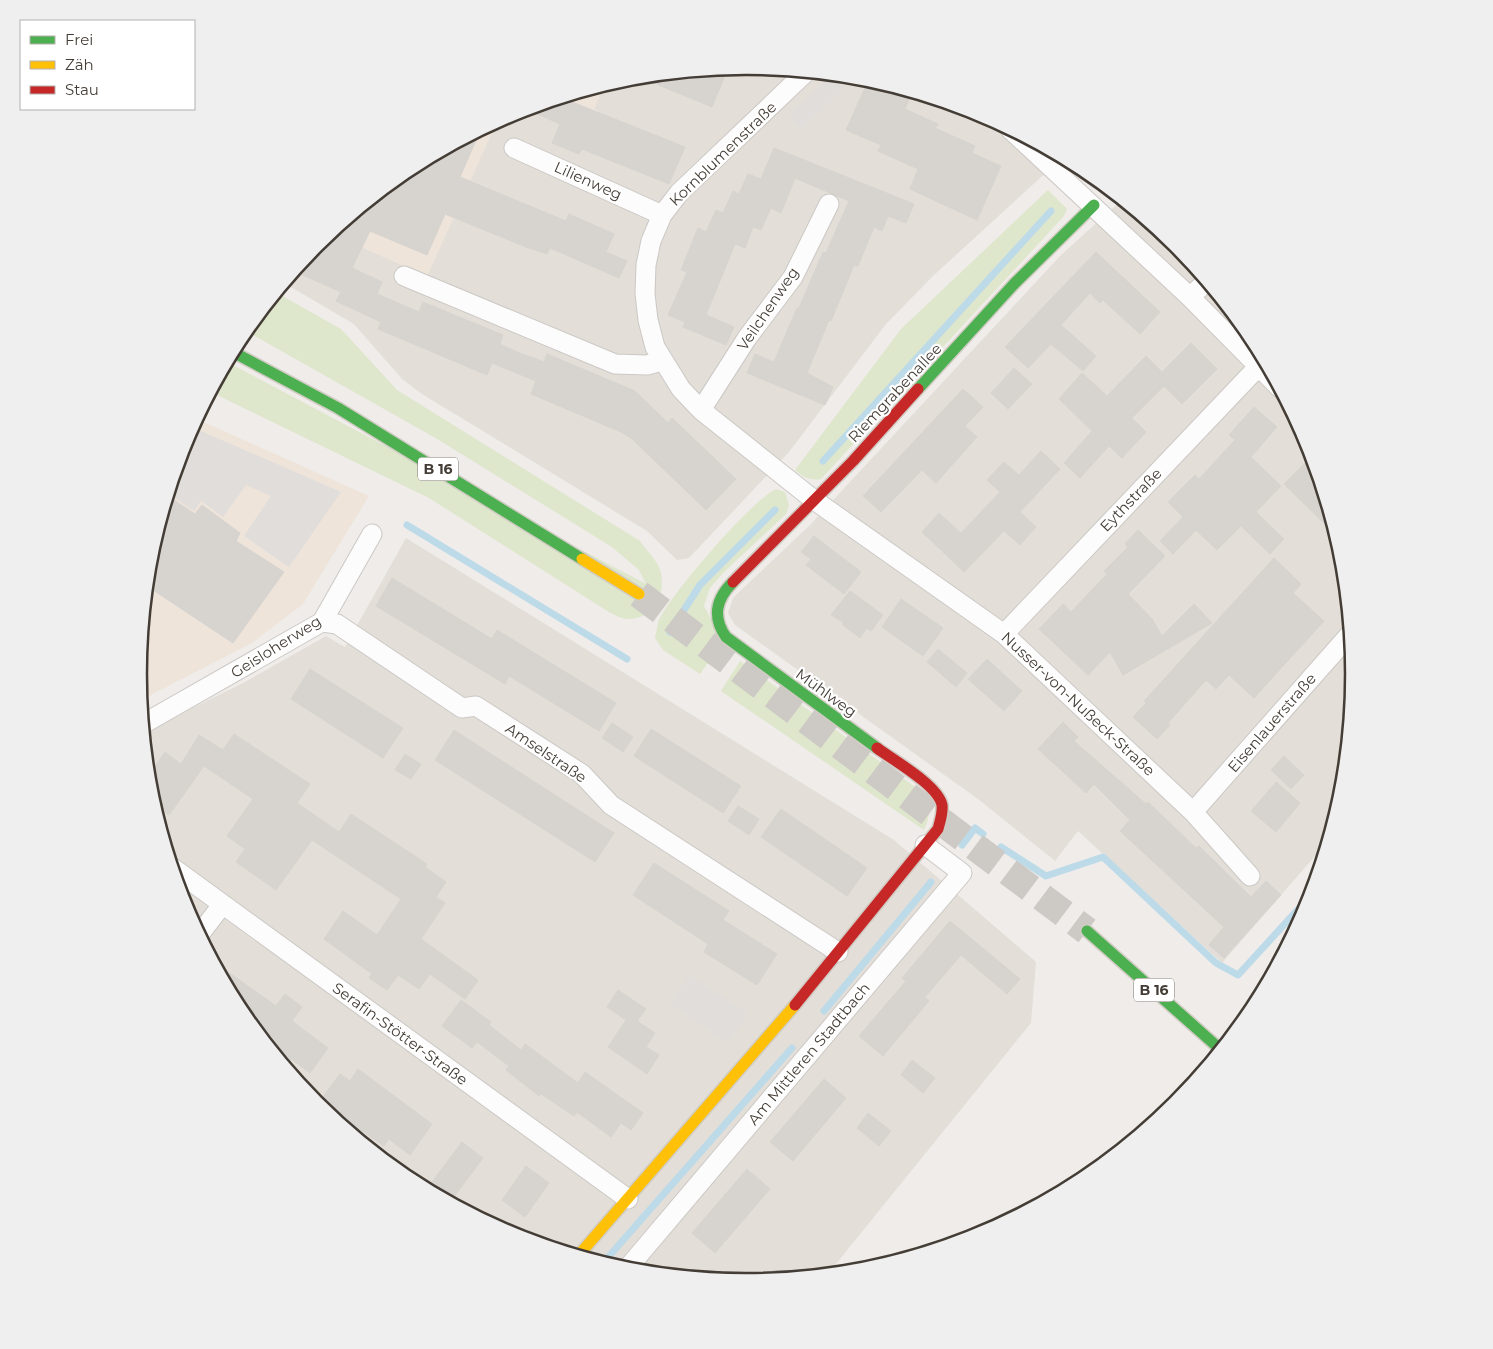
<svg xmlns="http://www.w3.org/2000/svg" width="1493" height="1349" viewBox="0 0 1493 1349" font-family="Montserrat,sans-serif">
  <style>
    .residential { fill: #e3ded7 }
    .commercial { fill: #eee4da }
    .grass { fill: #dee6cb }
    .parking { fill: #e0ddda }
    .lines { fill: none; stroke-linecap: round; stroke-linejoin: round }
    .stream { stroke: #bddae9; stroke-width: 7 }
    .building { fill: #d7d4d0; stroke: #d7d3cf }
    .primary-tunnel { stroke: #cdc9c5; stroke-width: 28; stroke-dasharray: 28 14; stroke-linecap: butt }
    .street-casing { stroke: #cbc8c5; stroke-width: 21 }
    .fast-casing { stroke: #d0cbc3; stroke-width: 14 }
    .slow-casing { stroke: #d0cbc3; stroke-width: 14 }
    .jam-casing { stroke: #d0cbc3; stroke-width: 14 }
    .street { stroke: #fdfcfc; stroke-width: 19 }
    .fast { stroke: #4caf50; stroke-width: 11 }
    .slow { stroke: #ffc107; stroke-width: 11 }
    .jam { stroke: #c62828; stroke-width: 11 }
    .labels { text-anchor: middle; stroke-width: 4.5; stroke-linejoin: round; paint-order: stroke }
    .shield { fill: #fff; stroke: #7c7772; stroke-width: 1 }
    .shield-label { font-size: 14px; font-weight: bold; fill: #443d36 }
    .street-label { font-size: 15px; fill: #443d36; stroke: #fff }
    .rim { fill: none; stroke: #443d36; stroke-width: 2.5 }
  </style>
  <rect width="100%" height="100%" fill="#efece9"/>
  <path class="residential" d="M746 66 865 78 980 113 1063 157 933 276 886 324 789 452 689 558 677 560 647 531 422 394 402 379 354 324 284 283 317 244 330 233 427 276 497 121 514 112 526 109 587 135 598 111 594 110 603 86 628 78Z
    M1122 200 1177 245 1252 337 1309 442 1343 556 1355 675 1343 793 1329 840 1222 963 1078 831 1055 861 978 799 735 625 728 613 733 598 810 525 1062 254Z
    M406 538 894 840 1036 962 1031 1023 827 1275 746 1283 628 1271 513 1236 408 1180 316 1104 241 1012 184 907 150 793 144 732 243 683 326 636 345 647Z"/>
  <path class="commercial" d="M603 86 594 109 598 111 588 135 526 109Z
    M497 121 427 276 330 233 409 169Z
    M197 419 369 496 303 604 252 643 141 700 138 674 150 556 185 441Z"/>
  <path class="grass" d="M1048 190 1067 209 1064 216 821 479C810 481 803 477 795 470L901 329Z
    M277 293 341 329 397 390 640 541C646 550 657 560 660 570 667 594 654 619 627 619 622 619 615 615 609 612L429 498 211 392 227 362 646 584 639 570 612 547 439 440 246 331Z
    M776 489 785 492 789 505 786 514 723 573 710 588 704 606 730 655 723 665 716 662 707 664 700 674 663 650 655 638C656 634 657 628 658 623 666 599 752 500 776 489Z
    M740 661 919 790C930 806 932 811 924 830L721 691Z"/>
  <path class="parking" d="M831 75 855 77 802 129 789 116Z
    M192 427 341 492 289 567 244 536 271 496 246 485 223 517 201 501 194 511 169 494 185 441Z
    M689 975 748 1014 728 1043 670 1004Z"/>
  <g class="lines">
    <path class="stream" d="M823 461 1051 211
      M407 525 627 659
      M670 632 700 585 775 510
      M962 845 975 828 983 834
      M1001 847 1046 876 1103 857 1216 963 1238 975 1313 893
      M824 1011 931 882
      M603 1263 792 1048"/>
  </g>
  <path class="building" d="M728 68 712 107 639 77 691 72Z
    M869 79 912 92 905 109 938 124 935 128 975 146 972 153 1001 166 977 220 910 189 918 169 878 151 881 145 846 130Z
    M562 98 685 147 669 184 582 149 579 154 552 143 560 124 526 109Z
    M480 131 460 177 566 221 569 214 614 234 606 252 627 261 619 278 550 248 547 254 526 247 445 214 427 255 370 231 352 268 382 282 377 294 419 312 423 302 503 335 500 344 517 352 544 362 547 354 635 391 668 423 672 418 736 479 706 510 631 438 621 432 531 394 536 381 492 363 487 375 378 329 381 322 336 301 341 292 294 271 317 244 409 169Z
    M774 148 914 204 906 223 888 216 882 231 874 227 858 266 854 265 831 321 829 320 807 373 833 387 825 405 747 373 755 354 774 362 797 308H799L823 252 826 253 849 201 795 178 781 213 771 208 761 230 753 227 745 248 735 244 706 315 734 327 726 345 683 327 685 322 668 315 687 272 681 270 698 228 706 232 716 210 723 213 733 191 739 194 748 174 761 179Z
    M1096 252 1160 312 1140 334 1103 300 1100 303 1090 293 1061 325 1096 356 1083 371 1051 344 1028 368 1005 347Z
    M1191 343 1217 369 1182 404 1164 386 1132 418 1146 432 1122 458 1109 446 1080 478 1064 463 1092 431 1059 399 1082 373 1107 396 1146 356 1162 372Z
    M1014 368 1032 384 1008 409 991 393Z
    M963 389 983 407 965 426 977 437 936 483 922 470 881 512 863 496Z
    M1254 407 1277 427 1251 457 1281 486 1256 512 1284 539 1270 554 1241 526 1217 550 1196 530 1173 554 1160 541 1183 517 1168 502 1195 475 1199 479 1235 440 1229 435Z
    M1041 451 1060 469 1020 512 1036 527 1020 545 1004 531 964 572 922 532 939 513 961 533 1000 492 987 480 1004 462 1019 475Z
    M1308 460 1317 469 1337 536 1284 484Z
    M168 496 195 514 202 505 240 533 236 541 284 572 233 643 147 586 150 556Z
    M1138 530 1165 556 1128 594 1152 619 1162 636 1194 604 1212 623 1123 675 1110 652 1088 675 1039 629 1063 604 1071 612 1107 574 1104 571 1128 547 1125 544Z
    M814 536 861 572 844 594 806 565 811 559 801 552Z
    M1274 558 1301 584 1293 593 1324 621 1254 698 1229 675 1216 689 1206 680 1168 723 1170 725 1157 739 1133 717 1146 703 1144 701Z
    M392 578 492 639 497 630 616 703 599 731 509 676 505 684 376 606Z
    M850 591 883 615 871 631 867 628 860 638 843 625V622L831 615Z
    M901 599 943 628 923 656 882 627Z
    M938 649 967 673 956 687 927 662Z
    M987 659 1022 691 1004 711 968 679Z
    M310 669 403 728 383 758 291 699Z
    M1063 722 1078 737 1074 741 1146 804 1148 802 1196 848 1199 846 1251 897 1266 881 1281 895 1224 958 1209 945 1224 927 1120 831 1130 820 1094 784 1086 793 1038 749Z
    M612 723 633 737 623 752 602 738Z
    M651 729 741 786 723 813 634 756Z
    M454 730 614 833 595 862 435 760Z
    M234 734 310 784 297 803 339 832 351 814 427 864 425 867 446 882 436 897 445 903 421 939 478 980 465 999 430 974 419 989 398 975 387 990 369 978 372 974 324 939 343 911 377 935 401 899 312 840 276 890 236 862 245 849 227 836 253 799 204 766 169 815 153 804 148 776 165 752 181 764 199 735 223 750Z
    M405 754 421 764 411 779 395 770Z
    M1284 756 1304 775 1291 789 1271 770Z
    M1276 782 1300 803 1276 832 1251 811Z
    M738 806 759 819 749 835 728 821Z
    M781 809 867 868 847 896 761 837Z
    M654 863 729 911 723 920 777 954 757 985 704 952 708 944 633 895Z
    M950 921 1020 979 1007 994 961 955 925 997 929 1001 883 1056 859 1036 906 981 902 978Z
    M214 962 276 1006 285 994 302 1007 292 1021 328 1048 310 1073 291 1059 285 1067 241 1012Z
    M618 990 646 1009 637 1021 655 1033 646 1047 659 1055 647 1074 608 1047 626 1020 607 1007Z
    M461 1000 491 1022 489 1025 521 1050 525 1044 578 1083 585 1072 643 1113 631 1130 621 1123 611 1137 577 1112 574 1116 541 1094 539 1096 506 1070 509 1066 477 1042 472 1048 442 1026Z
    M912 1060 935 1078 923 1093 901 1075Z
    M358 1069 432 1124 410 1155 389 1139 384 1146 336 1113 332 1117 317 1105 340 1074 350 1081Z
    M824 1079 846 1098 793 1161 770 1142Z
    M868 1113 891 1131 879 1146 857 1128Z
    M462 1142 483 1158 450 1202 426 1190Z
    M526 1166 549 1183 525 1217 502 1200Z
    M747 1169 770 1189 715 1253 692 1233Z"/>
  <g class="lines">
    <path class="primary-tunnel" d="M639 594 1087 931"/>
    <defs>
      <path id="street" d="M806 72 679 193 662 215 651 241 646 265 645 294 648 320 655 347 681 389 701 410 814 500 1004 634 1193 812 1250 876
        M1010 129 1190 297 1280 388
        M514 148 662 215
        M404 276 615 364 647 365 662 361
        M1190 297 1207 281
        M701 410 747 338 793 277 829 204
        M322 622 337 624 462 708 476 706 582 774 611 805 838 952
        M1004 634 1258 367
        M143 724 322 622 372 534
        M1193 812 1351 633
        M173 868 628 1199
        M199 935 222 905
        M626 1270 962 873 925 845"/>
      <path id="fast" d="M233 352 338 408 582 559
        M918 389 1015 283 1094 205
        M733 582C716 599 712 617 726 637L877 748
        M1087 931 1221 1050"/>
      <path id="slow" d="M582 559 639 594
        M578 1256 795 1005"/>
      <path id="jam" d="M733 582 853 461 918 389
        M795 1005 938 829C940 822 943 813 942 805 938 785 893 760 877 748"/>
    </defs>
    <use href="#street" class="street-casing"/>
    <use href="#fast" class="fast-casing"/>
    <use href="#slow" class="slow-casing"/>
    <use href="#jam" class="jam-casing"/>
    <use href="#street" class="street"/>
    <use href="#fast" class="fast"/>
    <use href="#slow" class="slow"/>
    <use href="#jam" class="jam"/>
  </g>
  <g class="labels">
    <g class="shield">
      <rect x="418" y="457.5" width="40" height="23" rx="4"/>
      <rect x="1134" y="978.5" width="40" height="23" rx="4"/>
    </g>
    <g class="shield-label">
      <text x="438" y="474">B 16</text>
      <text x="1154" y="995">B 16</text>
    </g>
    <g class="street-label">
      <text transform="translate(723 154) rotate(-44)" y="5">Kornblumenstraße</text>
      <text transform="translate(588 181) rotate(24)" y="5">Lilienweg</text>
      <text transform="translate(768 309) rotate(-56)" y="5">Veilchenweg</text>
      <text transform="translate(895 393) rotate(-47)" y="5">Riemgrabenallee</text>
      <text transform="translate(1131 500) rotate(-46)" y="5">Eythstraße</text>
      <text transform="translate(276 647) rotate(-32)" y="5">Geisloherweg</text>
      <text transform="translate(826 693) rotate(36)" y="5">Mühlweg</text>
      <text transform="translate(1078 704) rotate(43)" y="5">Nusser-von-Nußeck-Straße</text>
      <text transform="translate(1272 723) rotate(-49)" y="5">Eisenlauerstraße</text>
      <text transform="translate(546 753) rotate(34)" y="5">Amselstraße</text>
      <text transform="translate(400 1034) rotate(36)" y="5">Serafin-Stötter-Straße</text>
      <text transform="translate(809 1054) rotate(-50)" y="5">Am Mittleren Stadtbach</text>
    </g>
  </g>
  <path d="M0 0H1493V1349H0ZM147 674a599 599 0 1 1 1198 0a599 599 0 1 1-1198 0Z" fill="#f0efef" fill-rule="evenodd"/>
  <path class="rim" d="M147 674a599 599 0 1 1 1198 0a599 599 0 1 1-1198 0Z"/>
  <rect x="20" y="20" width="175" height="90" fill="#ffffff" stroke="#b4b1af"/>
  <rect x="30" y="36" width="25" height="8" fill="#4caf50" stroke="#b4b1af"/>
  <text x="65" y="45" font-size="15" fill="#443d36">Frei</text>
  <rect x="30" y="61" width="25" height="8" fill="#ffc107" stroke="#b4b1af"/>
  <text x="65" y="70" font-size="15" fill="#443d36">Zäh</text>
  <rect x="30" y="86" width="25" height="8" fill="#c62828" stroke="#b4b1af"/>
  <text x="65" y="95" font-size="15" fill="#443d36">Stau</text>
</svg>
